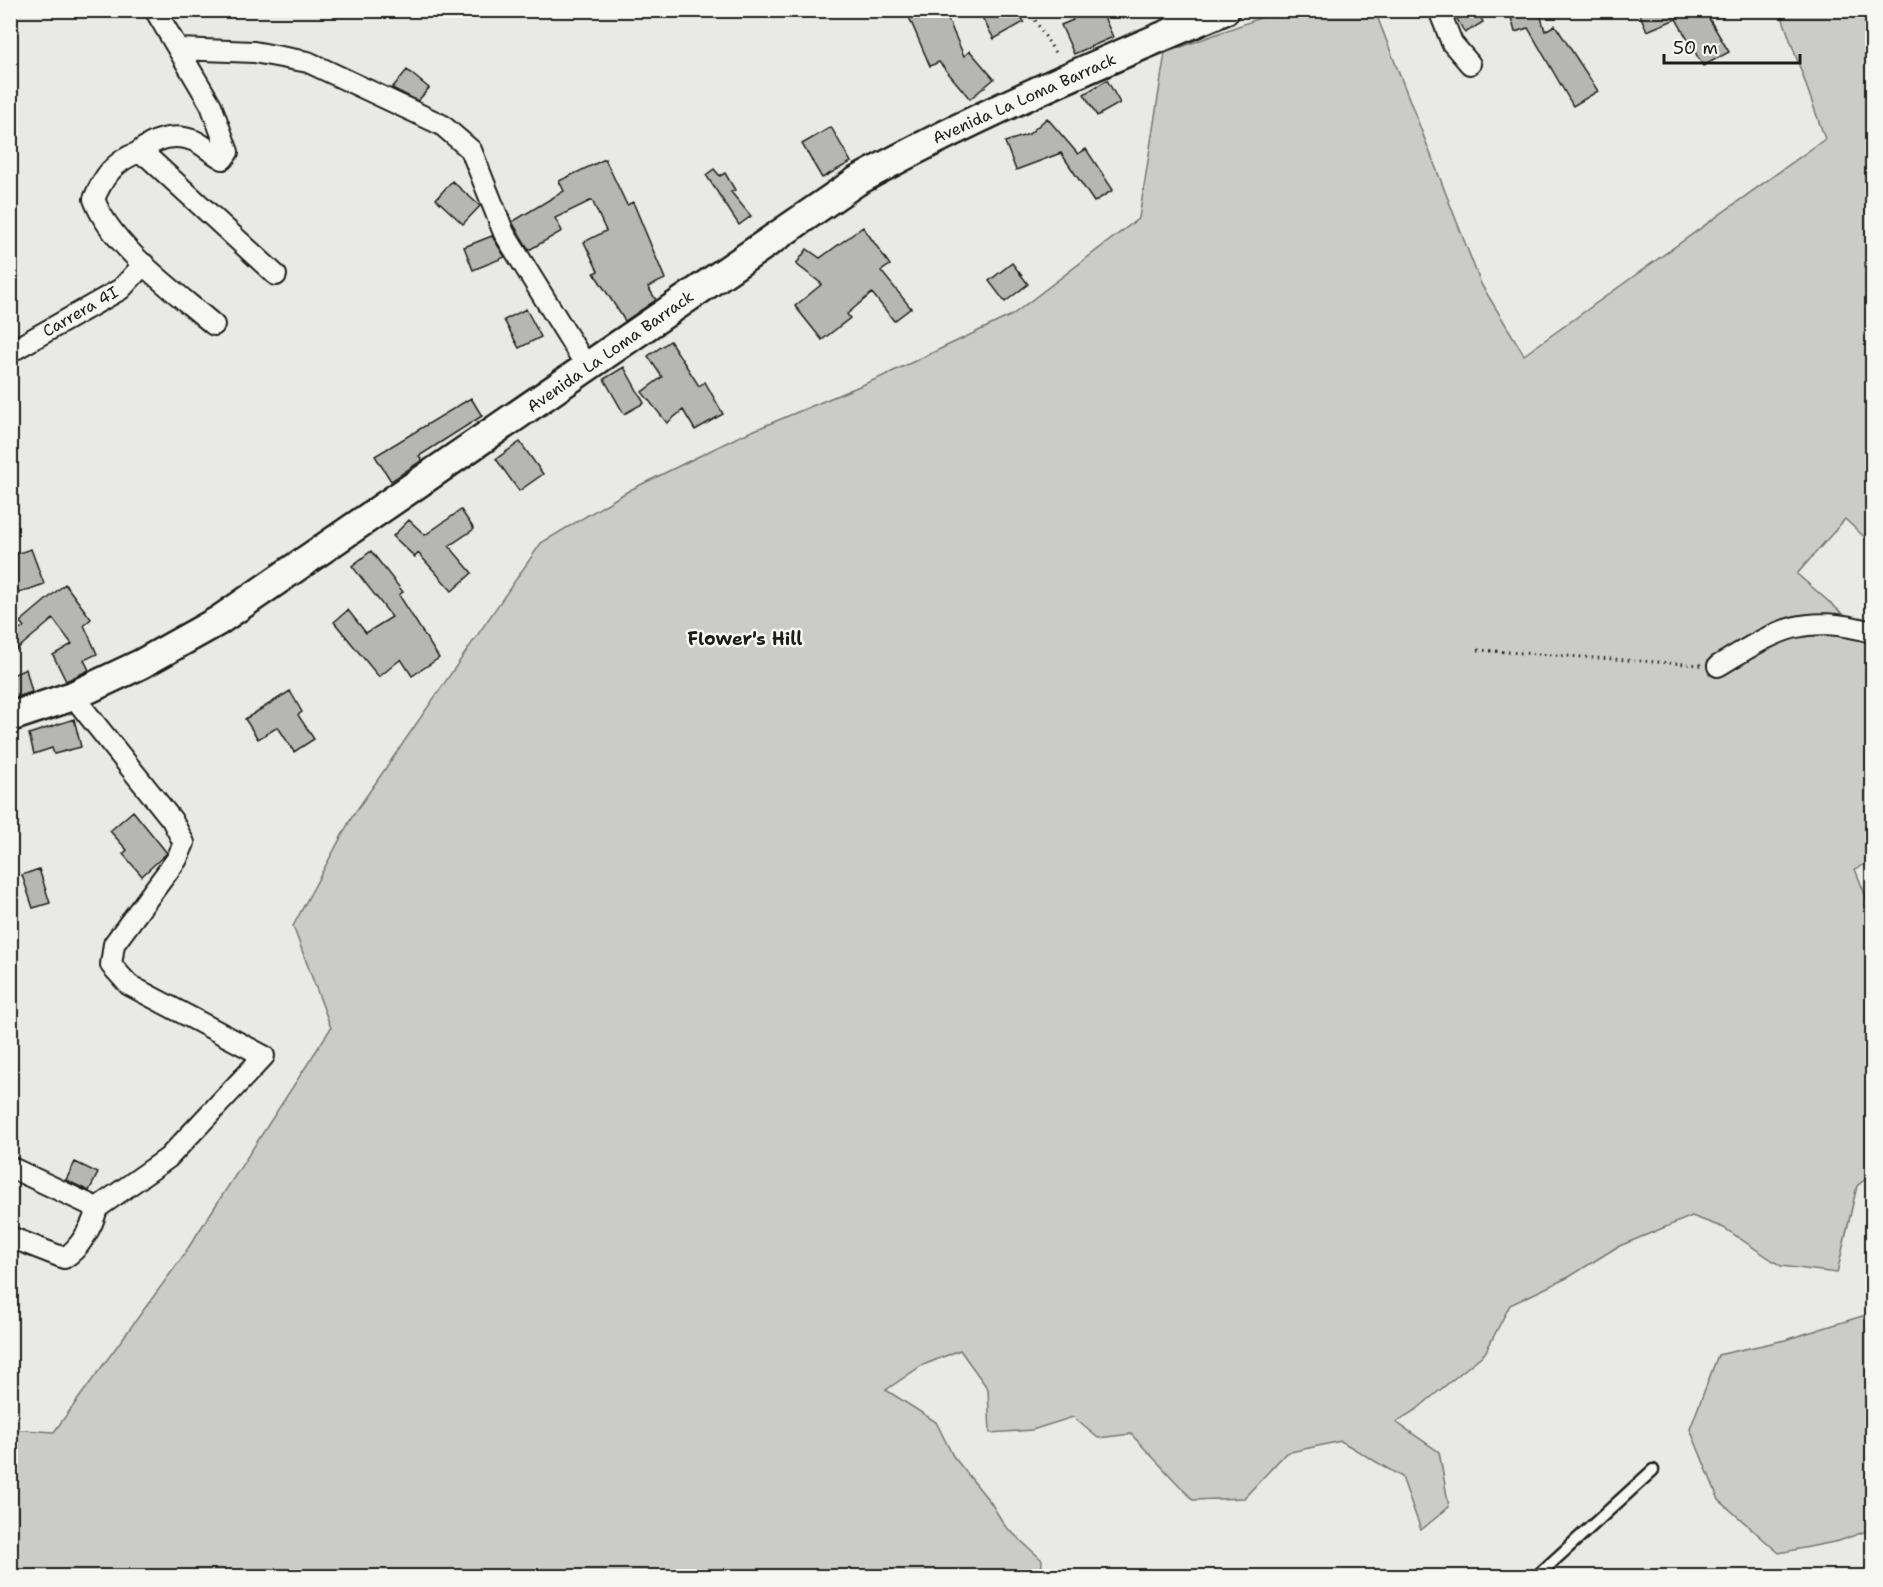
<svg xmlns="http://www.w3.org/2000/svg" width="1883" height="1587" viewBox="0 0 1883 1587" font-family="'Shantell Sans',sans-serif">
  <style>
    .green { fill: #cbcbc7; stroke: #747472; stroke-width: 1.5 }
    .building { fill: #b6b6b3; stroke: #1c1c1c; stroke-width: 1.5 }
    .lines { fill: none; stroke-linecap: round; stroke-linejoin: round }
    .service-casing { stroke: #1c1c1c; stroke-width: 15 }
    .minor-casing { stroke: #1c1c1c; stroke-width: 24 }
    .secondary-casing { stroke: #1c1c1c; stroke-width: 33 }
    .path { stroke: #1c1c1c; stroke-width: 3; stroke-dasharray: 1.5 4.5; stroke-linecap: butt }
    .service { stroke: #f6f6f2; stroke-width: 10 }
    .minor { stroke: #f6f6f2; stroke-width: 20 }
    .secondary { stroke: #f6f6f2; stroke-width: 28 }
    .labels { text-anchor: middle; stroke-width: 5; stroke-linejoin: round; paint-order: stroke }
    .street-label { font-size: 16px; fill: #1c1c1c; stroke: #f6f6f2 }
    .neighbourhood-label { font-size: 18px; font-weight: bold; fill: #1c1c1c; stroke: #f6f6f2 }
  </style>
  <rect width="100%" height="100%" fill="#e9e9e5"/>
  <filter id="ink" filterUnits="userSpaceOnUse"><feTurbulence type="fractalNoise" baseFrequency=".0167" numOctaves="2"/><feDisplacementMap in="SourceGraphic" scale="12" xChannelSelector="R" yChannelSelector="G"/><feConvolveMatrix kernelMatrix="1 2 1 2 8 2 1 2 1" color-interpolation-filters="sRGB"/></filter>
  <g filter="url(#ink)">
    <path class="green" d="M1279 11H1375L1481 284 1524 355 1825 139 1780 11H1872V544L1845 519 1797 574 1843 614 1872 623V861L1855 869 1872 912V1174L1857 1186 1837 1273 1781 1266 1724 1228 1692 1216 1617 1247 1569 1277 1510 1305 1485 1353 1417 1409 1396 1422 1439 1452 1449 1507 1421 1530 1402 1477 1341 1441 1286 1453 1244 1498 1193 1500 1131 1434 1098 1438 1073 1417 1032 1430 990 1433 988 1389 960 1350 921 1366 886 1390 936 1422 953 1456 991 1503 1005 1526 1042 1560 1041 1576H11L10 1429 54 1432 181 1259 331 1028 293 926 352 817 541 543 630 490 738 437 881 377 1012 315 1139 218 1165 53Z
      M1872 1313V1529L1839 1541 1779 1553 1719 1500 1690 1429 1718 1355 1785 1340Z"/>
    <path class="building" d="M906 10H944L964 56 970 51 994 79 970 99 939 62 930 66Z
      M978 10H1018L1024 22 994 39Z
      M1068 10H1101L1113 37 1074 54 1061 25 1073 20Z
      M1452 10H1477L1483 22 1465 33Z
      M1509 10H1539L1545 31 1555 25 1598 91 1573 106 1528 28 1515 32Z
      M1638 10H1704L1729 52 1703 66 1676 19 1647 31Z
      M407 70 429 88 418 101 392 88Z
      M1107 80 1120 103 1097 116 1084 94Z
      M1047 118 1078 154 1086 149 1113 190 1094 202 1061 153 1016 170 1005 142 1029 134Z
      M831 127 851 162 822 178 802 144Z
      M605 159 627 205 633 202 665 279 648 287 656 300 625 321 594 273 598 271 584 242 606 231 592 200 555 218 562 231 529 250 512 222 564 191 559 181Z
      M714 169 720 176 725 173 735 190 731 192 751 216 739 225 706 175Z
      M452 181 480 206 463 224 436 199Z
      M863 227 890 265 881 271 911 308 894 321 872 293 847 314 850 318 822 340 795 306 822 284 796 264 807 249 820 258Z
      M492 236 505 257 473 270 464 247Z
      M1012 263 1028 284 1005 302 989 281Z
      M526 309 541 337 519 348 504 320Z
      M670 341 699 386 705 382 723 414 695 430 683 410 667 423 642 392 662 377 648 356Z
      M624 367 644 403 624 414 604 379Z
      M471 398 482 416 419 456 422 460 391 481 375 456Z
      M520 442 543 474 519 491 496 459Z
      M461 510 474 529 449 546 472 573 452 591 418 553 415 557 393 536 409 520 425 535Z
      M31 549 44 584 19 593 10 571V556Z
      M371 551 403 592 399 595 439 658 412 676 401 659 379 677 334 622 348 610 366 633 392 617 352 566Z
      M65 584 91 619 84 625 97 654 84 660 89 670 66 681 53 655 72 644 53 619 10 655V632L24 627 20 622Z
      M26 669 32 692 10 699V676Z
      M290 691 302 712 298 715 314 739 294 752 278 727 258 739 245 719Z
      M74 719 81 747 54 754 52 748 34 754 29 734Z
      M133 811 167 853 142 876 123 854 127 850 110 831Z
      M39 869 50 903 33 908 22 875Z
      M75 1162 98 1173 89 1191 66 1180Z"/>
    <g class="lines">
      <defs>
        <path id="service" d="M1168 10 1178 30
          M1537 1576 1653 1470"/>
        <path id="minor" d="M1439 10 1452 43 1470 64
          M179 49 254 52 308 62 442 125 471 150 504 233 587 367
          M137 153C153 140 174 132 195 141 205 146 213 154 223 159L228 152 211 105 155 10
          M214 325C176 292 111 246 94 199 103 177 115 161 137 153L148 157 276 275
          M10 352 121 289 144 264
          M1718 666C1778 630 1801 613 1872 632
          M10 1167 97 1208
          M10 1237 64 1258C80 1249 93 1225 97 1208L168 1158 264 1056 129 985 111 965 114 944 177 859 184 843 172 820 73 696"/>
        <path id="secondary" d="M10 717 73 696 141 664 218 621 857 181C976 115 1100 63 1225 10"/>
      </defs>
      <use href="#service" class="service-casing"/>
      <use href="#minor" class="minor-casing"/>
      <use href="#secondary" class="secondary-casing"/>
      <path class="path" d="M1029 10 1057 56
        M1478 650 1701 665"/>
      <use href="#service" class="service"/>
      <use href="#minor" class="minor"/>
      <use href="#secondary" class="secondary"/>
    </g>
  </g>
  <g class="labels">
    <g class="street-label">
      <text transform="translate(1024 98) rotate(-24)" y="6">Avenida La Loma Barrack</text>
      <text transform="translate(80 311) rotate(-30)" y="6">Carrera 4I</text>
      <text transform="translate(610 351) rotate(-35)" y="6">Avenida La Loma Barrack</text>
    </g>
    <g class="neighbourhood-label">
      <text x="745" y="645">Flower's Hill</text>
    </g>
  </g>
  <rect width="1883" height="1587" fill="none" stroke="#f6f6f2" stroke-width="36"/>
  <rect x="18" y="18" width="1847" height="1551" fill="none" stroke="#1c1c1c" stroke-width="2" filter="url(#ink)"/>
  <path d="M1664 54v9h136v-9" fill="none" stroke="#1c1c1c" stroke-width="3"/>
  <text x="1673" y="54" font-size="18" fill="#1c1c1c" stroke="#f6f6f2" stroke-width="4.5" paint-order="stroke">50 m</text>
</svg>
